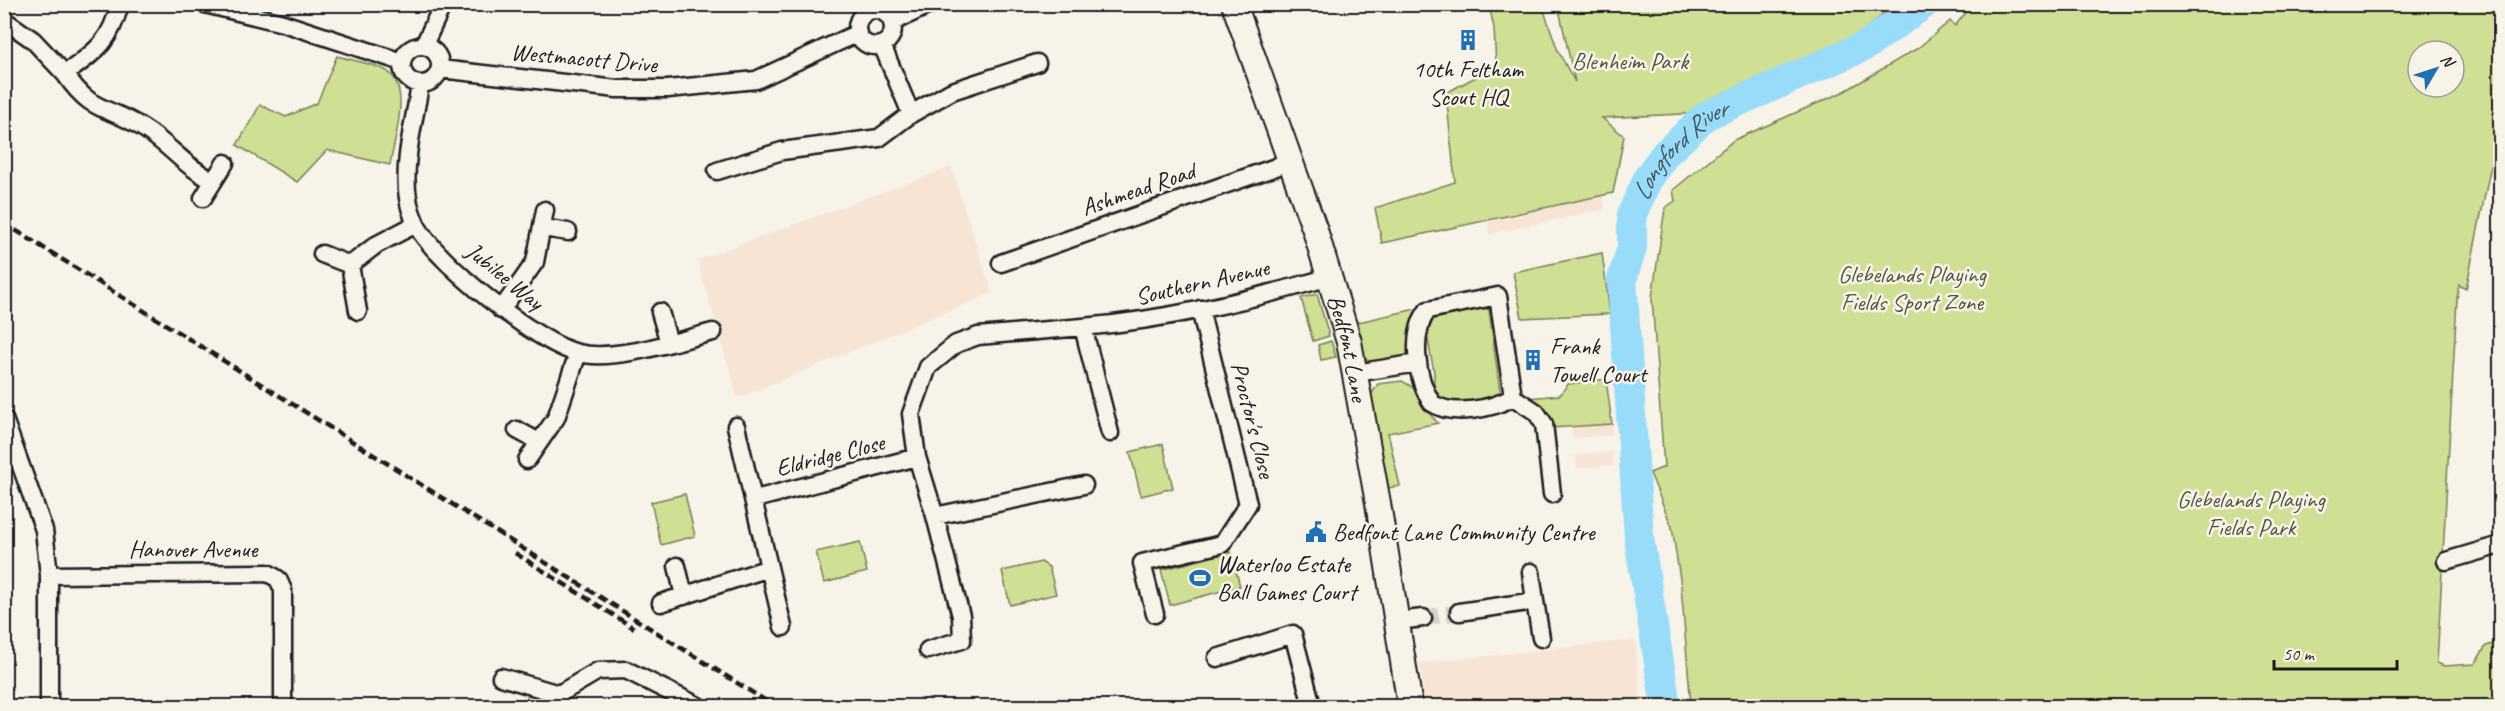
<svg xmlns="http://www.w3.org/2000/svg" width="2505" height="711" viewBox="0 0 2505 711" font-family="Caveat,sans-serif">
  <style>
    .built { fill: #f7e4d5 }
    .green { fill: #cfdf93; stroke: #767e58; stroke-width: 1.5; fill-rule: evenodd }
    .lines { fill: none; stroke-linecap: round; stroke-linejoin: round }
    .river { stroke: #98dcfa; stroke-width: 30 }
    .minor-tunnel { stroke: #d6d3c9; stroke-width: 16; stroke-dasharray: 16 8; stroke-linecap: butt }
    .minor-casing { stroke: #1c1c1c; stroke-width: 21 }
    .secondary-casing { stroke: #1c1c1c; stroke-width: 28 }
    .minor { stroke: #f7f3e8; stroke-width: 16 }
    .secondary { stroke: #f7f3e8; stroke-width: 24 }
    .rail { stroke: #1c1c1c; stroke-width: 4.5; stroke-dasharray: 9 4.5; stroke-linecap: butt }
    .labels { text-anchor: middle; stroke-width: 5; stroke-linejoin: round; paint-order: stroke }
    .street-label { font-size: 24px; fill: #1c1c1c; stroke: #f7f3e8 }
    .park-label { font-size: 24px; fill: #525640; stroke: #f7f3e8 }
    .poi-label { font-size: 24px; fill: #1c1c1c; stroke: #f7f3e8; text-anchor: start }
    .water-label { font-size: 26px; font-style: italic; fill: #41565f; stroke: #f7f3e8 }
  </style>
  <rect width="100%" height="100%" fill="#f7f3e8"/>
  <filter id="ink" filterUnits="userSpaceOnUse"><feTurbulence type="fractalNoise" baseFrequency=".0167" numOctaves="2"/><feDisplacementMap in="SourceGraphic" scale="12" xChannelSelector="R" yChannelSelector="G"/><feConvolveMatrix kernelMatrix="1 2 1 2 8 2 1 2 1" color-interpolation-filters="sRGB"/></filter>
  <g filter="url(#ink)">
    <path class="built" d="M951 167 992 293 738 398 697 260Z
      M1603 196 1605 209 1489 234 1487 222Z
      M1612 424V435L1573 438 1572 427Z
      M1612 452 1614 465 1577 468 1575 455Z
      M1635 640 1641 706H1425L1420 663Z"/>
    <path class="green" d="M1489 5H1542L1558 51 1575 82 1558 5H1895L1858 35 1702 113 1602 118 1624 136 1613 193 1382 243 1375 208 1455 182 1446 93 1496 66 1494 28Z
      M1972 5H2500V85L2496 140 2466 289 2459 285 2457 299 2437 663 2444 666 2475 664 2486 646 2500 642V706H1691L1681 586 1672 527 1650 473 1664 467 1652 298 1665 208 1675 201 1673 190 1734 140 1845 91 1918 48 1950 21 1955 26ZM2418 51H2454V87H2418Z
      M337 56C351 60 369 63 383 69 414 82 394 140 390 165L327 150 297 182 237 145 260 105 286 117 317 103Z
      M1602 253 1610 314 1522 318 1513 272Z
      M1317 294 1329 336 1313 341 1301 298Z
      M1420 308 1407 355 1401 360 1373 365 1361 355 1354 323Z
      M1484 308 1489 310 1501 399 1442 405 1434 393V372L1427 335 1433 319Z
      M1331 341 1336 357 1321 360 1318 345Z
      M1606 379 1612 424 1551 428 1516 399 1560 395 1568 384Z
      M1402 381 1414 388 1423 407 1438 423 1388 433 1400 486 1388 488 1369 398 1378 384Z
      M1163 444 1173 488 1141 496 1130 452Z
      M685 494 695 536 661 545 651 502Z
      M860 542 867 572 824 583 816 552Z
      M1231 552 1240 586 1170 605 1161 570Z
      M1041 562 1049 567 1056 594 1010 605 1002 571Z"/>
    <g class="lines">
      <path class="river" id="s1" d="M1666 706 1639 538 1622 279 1632 248V214L1649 176 1666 153 1707 115 1865 46 1924 4"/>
      <path class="minor-tunnel" d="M1423 618 1459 612"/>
      <defs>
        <path id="minor" d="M120 4C110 43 96 51 65 74 93 115 107 105 143 128 169 144 184 166 213 181
          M205 4 283 23 402 62
          M857 28a18 18 0 1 1 36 0a18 18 0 1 1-36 0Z
          M4 20 33 40 65 74
          M893 22 931 4
          M424 45 443 4
          M882 45 911 114
          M402 65a19 19 0 1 1 38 0a19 19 0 1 1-38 0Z
          M440 69 617 89H668L756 80 858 33
          M420 85C415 118 402 165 408 198 409 206 413 217 416 224 434 261 538 344 578 353 615 362 676 341 713 332
          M717 171 782 151 879 138 911 114 952 91 1037 63
          M203 198 225 163
          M543 228 568 232
          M322 254 350 265 376 245 416 224
          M1001 263 1276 167 1290 159
          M350 265 358 311
          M501 310 535 262 545 210
          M660 312 669 343
          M1083 327 978 336 956 344 928 367 911 414 917 457 935 516 1084 485
          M1356 373 1418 363
          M1513 397C1493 409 1452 417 1432 403 1416 379 1410 333 1428 310L1498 296 1513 397 1536 412 1544 424 1552 494
          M4 419 44 530 49 575V706
          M736 426 783 627
          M517 430 539 442
          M1110 433 1083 327C1167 320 1249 300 1330 277
          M527 460 556 418 578 353
          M755 499 917 457
          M2446 561 2500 545
          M677 566 684 596
          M1531 572 1535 601
          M49 575 268 573 278 579 283 590V706
          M661 603 769 568
          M1459 612 1535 601 1541 638
          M1155 614 1142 563 1222 544 1248 504 1200 309
          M1397 621 1423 618
          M928 650 962 640 961 616 935 516
          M1217 658 1293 634 1312 706
          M501 677 559 694
          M554 706 559 694 598 671 626 670 698 706"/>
        <g id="secondary">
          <path id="s2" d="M1234 4 1315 230 1349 342 1378 503 1410 706"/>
        </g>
      </defs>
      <use href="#minor" class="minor-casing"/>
      <use href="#secondary" class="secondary-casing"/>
      <use href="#minor" class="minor"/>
      <use href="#secondary" class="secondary"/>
      <path class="rail" d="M4 223 774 706
        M515 553 634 628"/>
    </g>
  </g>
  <defs>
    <symbol id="building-bare" viewBox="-9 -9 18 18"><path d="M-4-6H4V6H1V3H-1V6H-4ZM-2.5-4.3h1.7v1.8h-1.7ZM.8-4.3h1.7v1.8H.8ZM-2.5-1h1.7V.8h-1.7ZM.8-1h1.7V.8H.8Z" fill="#1f6fb2" stroke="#f7f3e8" stroke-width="2.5" paint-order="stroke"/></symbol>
    <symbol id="civic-bare" viewBox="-9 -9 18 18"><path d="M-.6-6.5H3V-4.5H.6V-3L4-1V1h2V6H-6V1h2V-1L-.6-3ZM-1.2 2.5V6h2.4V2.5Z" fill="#1f6fb2" stroke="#f7f3e8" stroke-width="2.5" paint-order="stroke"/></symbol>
    <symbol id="stadium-bare" viewBox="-9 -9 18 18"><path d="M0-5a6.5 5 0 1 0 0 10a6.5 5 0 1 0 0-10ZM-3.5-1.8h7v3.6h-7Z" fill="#1f6fb2" stroke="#f7f3e8" stroke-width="2.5" paint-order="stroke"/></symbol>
  </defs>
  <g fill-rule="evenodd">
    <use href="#building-bare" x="1453" y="25" width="30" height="30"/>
    <use href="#building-bare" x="1518" y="345" width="30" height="30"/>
    <use href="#civic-bare" x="1301" y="517" width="30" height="30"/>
    <use href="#stadium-bare" x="1185" y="563" width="30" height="30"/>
  </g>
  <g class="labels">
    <g class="street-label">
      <text transform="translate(584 58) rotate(5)" y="8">Westmacott Drive</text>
      <text transform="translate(1138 189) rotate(-19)" y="8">Ashmead Road</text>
      <text transform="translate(505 276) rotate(39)" y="8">Jubilee Way</text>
      <text transform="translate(1202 282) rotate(-13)" y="8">Southern Avenue</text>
      <text dy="8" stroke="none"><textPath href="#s2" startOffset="363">Bedfont Lane</textPath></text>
      <text transform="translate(1253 420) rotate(76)" y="8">Proctor's Close</text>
      <text transform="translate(830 455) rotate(-14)" y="8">Eldridge Close</text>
      <text x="193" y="557">Hanover Avenue</text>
    </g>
    <g class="park-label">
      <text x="1630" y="69">Blenheim Park</text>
      <text x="1912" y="282">Glebelands Playing<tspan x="1912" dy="28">Fields Sport Zone</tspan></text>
      <text x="2251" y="507">Glebelands Playing<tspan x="2251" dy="28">Fields Park</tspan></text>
    </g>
    <g class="poi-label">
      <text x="1468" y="77" text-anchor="middle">10th Feltham<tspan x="1468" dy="28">Scout HQ</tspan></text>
      <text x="1550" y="354">Frank<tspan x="1550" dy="28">Towell Court</tspan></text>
      <text x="1333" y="540">Bedfont Lane Community Centre</text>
      <text x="1217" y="572">Waterloo Estate<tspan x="1217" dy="28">Ball Games Court</tspan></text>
    </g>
    <g class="water-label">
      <text dy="9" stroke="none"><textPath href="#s1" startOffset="578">Longford River</textPath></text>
    </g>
  </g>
  <rect width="2505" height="711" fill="none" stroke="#f7f3e8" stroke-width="24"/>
  <rect x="12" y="12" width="2481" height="687" fill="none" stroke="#1c1c1c" stroke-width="2" filter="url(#ink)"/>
  <g transform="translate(2436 69) rotate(51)"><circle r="28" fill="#f7f3e8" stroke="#9f9d96" stroke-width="1.5"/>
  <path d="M0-4.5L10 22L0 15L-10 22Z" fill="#1f6fb2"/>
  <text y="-9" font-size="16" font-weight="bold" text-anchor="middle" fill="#1c1c1c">N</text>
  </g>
  <path d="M2274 660v9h123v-9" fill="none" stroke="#1c1c1c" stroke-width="3"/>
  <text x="2283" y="660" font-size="18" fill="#1c1c1c" stroke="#f7f3e8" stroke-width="4.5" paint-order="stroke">50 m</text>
</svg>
